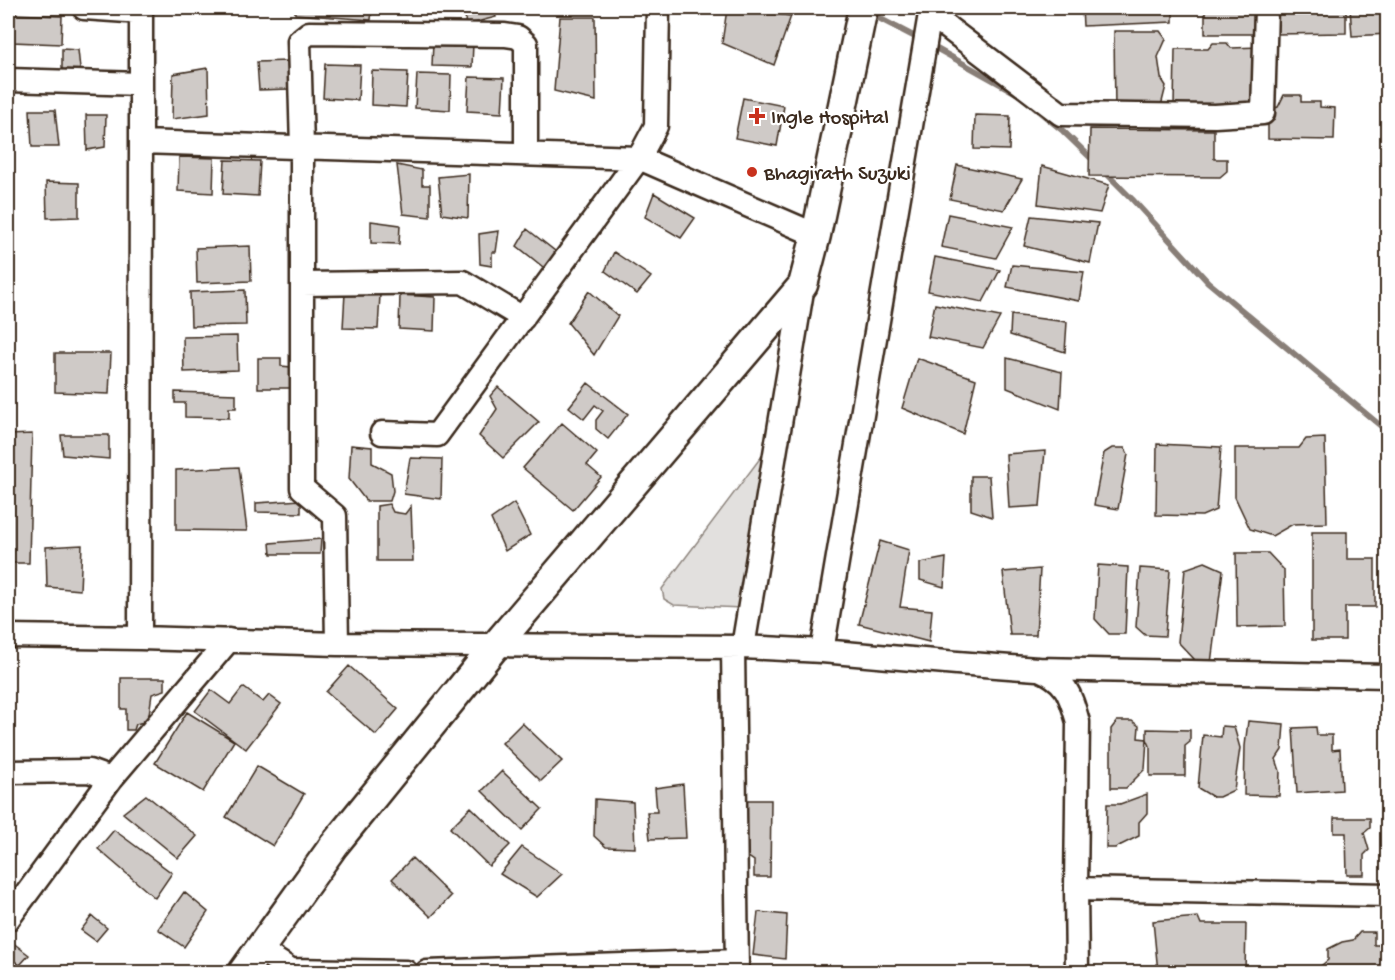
<svg xmlns="http://www.w3.org/2000/svg" width="1395" height="980" viewBox="0 0 1395 980" font-family="'Gochi Hand',sans-serif">
  <style>
    .green { fill: #e2e0de; stroke: #8e857e; stroke-width: 1.5 }
    .lines { fill: none; stroke-linecap: round; stroke-linejoin: round }
    .stream { stroke: #887e77; stroke-width: 6 }
    .building { fill: #cfcac7; stroke: #3b2a1e; stroke-width: 1.5 }
    .minor-casing { stroke: #3b2a1e; stroke-width: 27 }
    .major-casing { stroke: #3b2a1e; stroke-width: 33 }
    .minor { stroke: #fff; stroke-width: 22 }
    .major { stroke: #fff; stroke-width: 28 }
    .poi-dot { fill: #c8321e; stroke: #fff; stroke-width: 2 }
    .labels { text-anchor: middle; stroke-width: 4.5; stroke-linejoin: round; paint-order: stroke }
    .poi-label { font-size: 21px; fill: #3b2a1e; stroke: #fff; text-anchor: start }
  </style>
  <rect width="100%" height="100%" fill="#fff"/>
  <filter id="ink" filterUnits="userSpaceOnUse"><feTurbulence type="fractalNoise" baseFrequency=".0167" numOctaves="2"/><feDisplacementMap in="SourceGraphic" scale="12" xChannelSelector="R" yChannelSelector="G"/><feConvolveMatrix kernelMatrix="1 2 1 2 8 2 1 2 1" color-interpolation-filters="sRGB"/></filter>
  <g filter="url(#ink)">
    <path class="green" d="M776 437 742 608 674 605 664 599 662 589Z"/>
    <g class="lines">
      <path class="stream" d="M869 13 921 40
        M930 45 1016 93
        M1031 105 1063 131 1095 162
        M1104 171 1132 199 1208 282 1388 432"/>
    </g>
    <path class="building" d="M295 8H372L371 20 295 14Z
      M466 8H494L496 17 465 25Z
      M1082 8H1173V22L1083 26Z
      M1205 8H1262V34H1205Z
      M1275 8H1346V33L1275 34Z
      M1350 8H1388V34L1352 36Z
      M727 9 791 16 774 65 722 43Z
      M13 14 62 16 61 44 12 42Z
      M560 17H595L596 101 554 91Z
      M1114 31H1160L1166 39 1158 57 1161 78 1166 86 1160 110 1115 111Z
      M433 42 473 43 472 67 432 66Z
      M1213 43H1227L1231 48 1260 47 1258 108 1174 107 1175 49H1208Z
      M62 49 78 50 81 78 62 73Z
      M287 61 289 89 259 90 257 62Z
      M325 64 360 65 358 100 323 98Z
      M208 68 209 114 172 119 173 74Z
      M372 71 408 72 406 107 371 105Z
      M417 74 451 75 450 110 415 108Z
      M469 77 504 78 502 113 467 111Z
      M1284 95H1301V102H1320V107L1335 108 1334 140 1268 139V110L1278 107Z
      M743 98 784 106 777 146 735 138Z
      M30 110H55L59 147H32Z
      M86 115H106L105 147 87 150Z
      M975 115 1010 116 1009 150 974 149Z
      M1090 129 1214 130V159H1227V171L1220 177 1089 176Z
      M179 157 214 158 213 193 178 191Z
      M225 160 260 161 258 196 223 194Z
      M397 165 422 170V185H430V217L403 214Z
      M957 165 1022 179 1004 210 950 199Z
      M1042 166 1109 185 1100 213 1038 204Z
      M469 174 468 218 442 214 438 177Z
      M46 182 79 183V217L47 218Z
      M654 193 695 218 681 238 645 217Z
      M948 214 1013 227 996 258 941 247Z
      M1031 216 1098 223 1090 263 1024 246Z
      M371 221 400 225 399 244 371 243Z
      M527 229 560 255 548 271 517 246Z
      M499 231 496 252H492V266L480 264 479 234Z
      M250 246 251 281 197 283 196 248Z
      M614 252 651 277 637 294 605 271Z
      M935 257 1000 270 983 302 928 291Z
      M1012 265 1084 272 1079 301 1007 287Z
      M245 290 246 325 191 326 190 292Z
      M589 291 618 316 594 355 568 323Z
      M345 293 380 295 378 329 343 328Z
      M400 295 435 297 434 331 399 329Z
      M935 304 1000 317 983 348 928 337Z
      M1011 315 1067 322 1065 352 1010 335Z
      M237 336 238 370 184 372 183 337Z
      M55 353H111L109 394 55 392Z
      M258 358H281V366L291 367 290 388H258Z
      M917 358 976 379 963 434 902 408Z
      M1007 358 1062 372 1060 409 1007 388Z
      M588 383 628 414 608 439 596 429V420L603 411 595 405 584 419 569 407Z
      M498 387 539 422 503 458 479 436 497 409 490 396Z
      M175 392 236 394V408H229V418L185 417V403H175Z
      M562 423 597 453 587 465 601 477 573 510 523 468Z
      M32 434 29 563H8V435Z
      M61 435H109V459L63 455Z
      M1325 438 1327 523 1293 524 1272 536 1250 529 1235 497V448H1299L1306 439Z
      M1157 444 1221 447 1216 510 1202 516 1156 515Z
      M351 445 372 447V463L391 473 393 491 390 501H366L349 479Z
      M1112 448H1125L1128 454 1118 509 1094 505 1104 453Z
      M1045 451 1040 506 1009 508 1006 454Z
      M410 458 442 459 441 499 404 494Z
      M239 467 247 531 176 530V470Z
      M971 476H989L992 517 971 510Z
      M301 500V513L256 512V503Z
      M514 503 530 535 505 551 491 519Z
      M389 504 393 512 405 514 411 506 413 561H377V506Z
      M1312 532H1347V559H1375V607H1345V640H1312Z
      M321 539 320 554H271L270 543Z
      M880 541 909 550 900 607 932 610 929 642 859 624Z
      M82 545 80 590 47 587 46 547Z
      M1236 553H1268L1284 570 1285 626 1237 627Z
      M946 558 944 587 920 580V563Z
      M1205 562 1223 570 1211 663 1196 661 1178 642 1185 569Z
      M1098 565 1128 567 1125 634H1109L1095 619Z
      M1140 568 1170 570 1165 636 1145 635 1136 627Z
      M1040 569 1036 635H1010L1003 572Z
      M8 662H10V721H8Z
      M349 666 398 709 376 735 326 692Z
      M121 678H165V690L152 694 148 721 136 724 134 730H126V709H121Z
      M243 687 263 702 269 695 281 704 246 749 195 711 211 690 230 704Z
      M187 712 234 741 203 792 155 763Z
      M1117 721H1132L1139 726 1138 738 1147 739 1145 769 1126 788H1111V729Z
      M1248 721 1284 724 1282 750 1276 759 1280 771 1279 796 1244 795 1245 746Z
      M522 723 562 761 541 781 502 743Z
      M1222 726 1234 727 1240 748 1234 790 1219 797H1213L1198 788 1203 735 1221 737Z
      M1316 727 1317 735H1332V750L1340 749 1342 790 1297 793 1293 728Z
      M1147 729 1190 730V742L1185 746V776H1150V746L1147 739Z
      M257 766 304 794 273 846 226 817Z
      M502 771 542 809 522 830 482 791Z
      M683 784 686 838 650 839 647 812H657L655 788Z
      M1147 794V813L1139 822V836L1115 848H1106L1107 804H1120Z
      M146 795 197 836 178 858 123 813Z
      M595 799 633 802 635 848 606 847 594 836Z
      M742 800H771L770 877H754V861L741 852Z
      M471 807 510 845 489 866 450 828Z
      M1334 818H1370V828L1364 833 1369 850 1364 855V875H1347L1346 833H1334Z
      M114 830 172 873 155 898 98 849Z
      M522 847 562 874 537 897 500 874Z
      M412 858 451 896 431 917 392 879Z
      M184 892 208 912 184 947 158 929Z
      M758 912 787 915 785 959 753 955Z
      M92 916 107 928 96 941 81 930Z
      M1198 917 1201 924H1246L1245 972H1158L1153 921Z
      M1360 932H1374V945H1387L1388 972H1318L1316 970 1328 960V949L1342 942 1353 940Z
      M8 939 29 955 20 965 8 956Z"/>
    <g class="lines">
      <defs>
        <path id="minor" d="M84 8 141 12
          M141 8V142
          M930 14 1061 114 1215 116 1263 113 1266 8
          M8 80 141 84
          M302 284 463 282 523 318
          M382 433 437 435 639 158 656 126 658 8
          M8 636 140 638 337 644 743 647 822 651 957 663 1037 669 1388 676
          M140 638 141 142 639 158 816 235
          M337 644 335 516 302 488V147L299 41 309 33 505 35 518 37 526 44V154
          M733 647 737 972
          M743 647 803 285
          M822 651 930 14 935 8
          M1039 669C1067 681 1070 694 1078 722L1076 889 1077 972
          M8 772 89 771 111 779
          M1076 889 1388 895
          M8 919 111 779 229 640
          M260 950 291 970 406 972
          M427 972 737 961"/>
        <path id="major" d="M243 972 334 845 496 645 803 285 816 235 863 8"/>
      </defs>
      <use href="#minor" class="minor-casing"/>
      <use href="#major" class="major-casing"/>
      <use href="#minor" class="minor"/>
      <use href="#major" class="major"/>
    </g>
  </g>
  <g class="poi-dot">
    <path d="M754 107h6v6h6v6h-6v6h-6v-6h-6v-6h6z"/>
    <circle cx="752" cy="172" r="6"/>
  </g>
  <g class="labels">
    <g class="poi-label">
      <text x="771" y="123">Ingle Hospital</text>
      <text x="764" y="179">Bhagirath Suzuki</text>
    </g>
  </g>
  <rect width="1395" height="980" fill="none" stroke="#fff" stroke-width="30"/>
  <rect x="15" y="15" width="1365" height="950" fill="none" stroke="#3b2a1e" stroke-width="2" filter="url(#ink)"/>
</svg>
